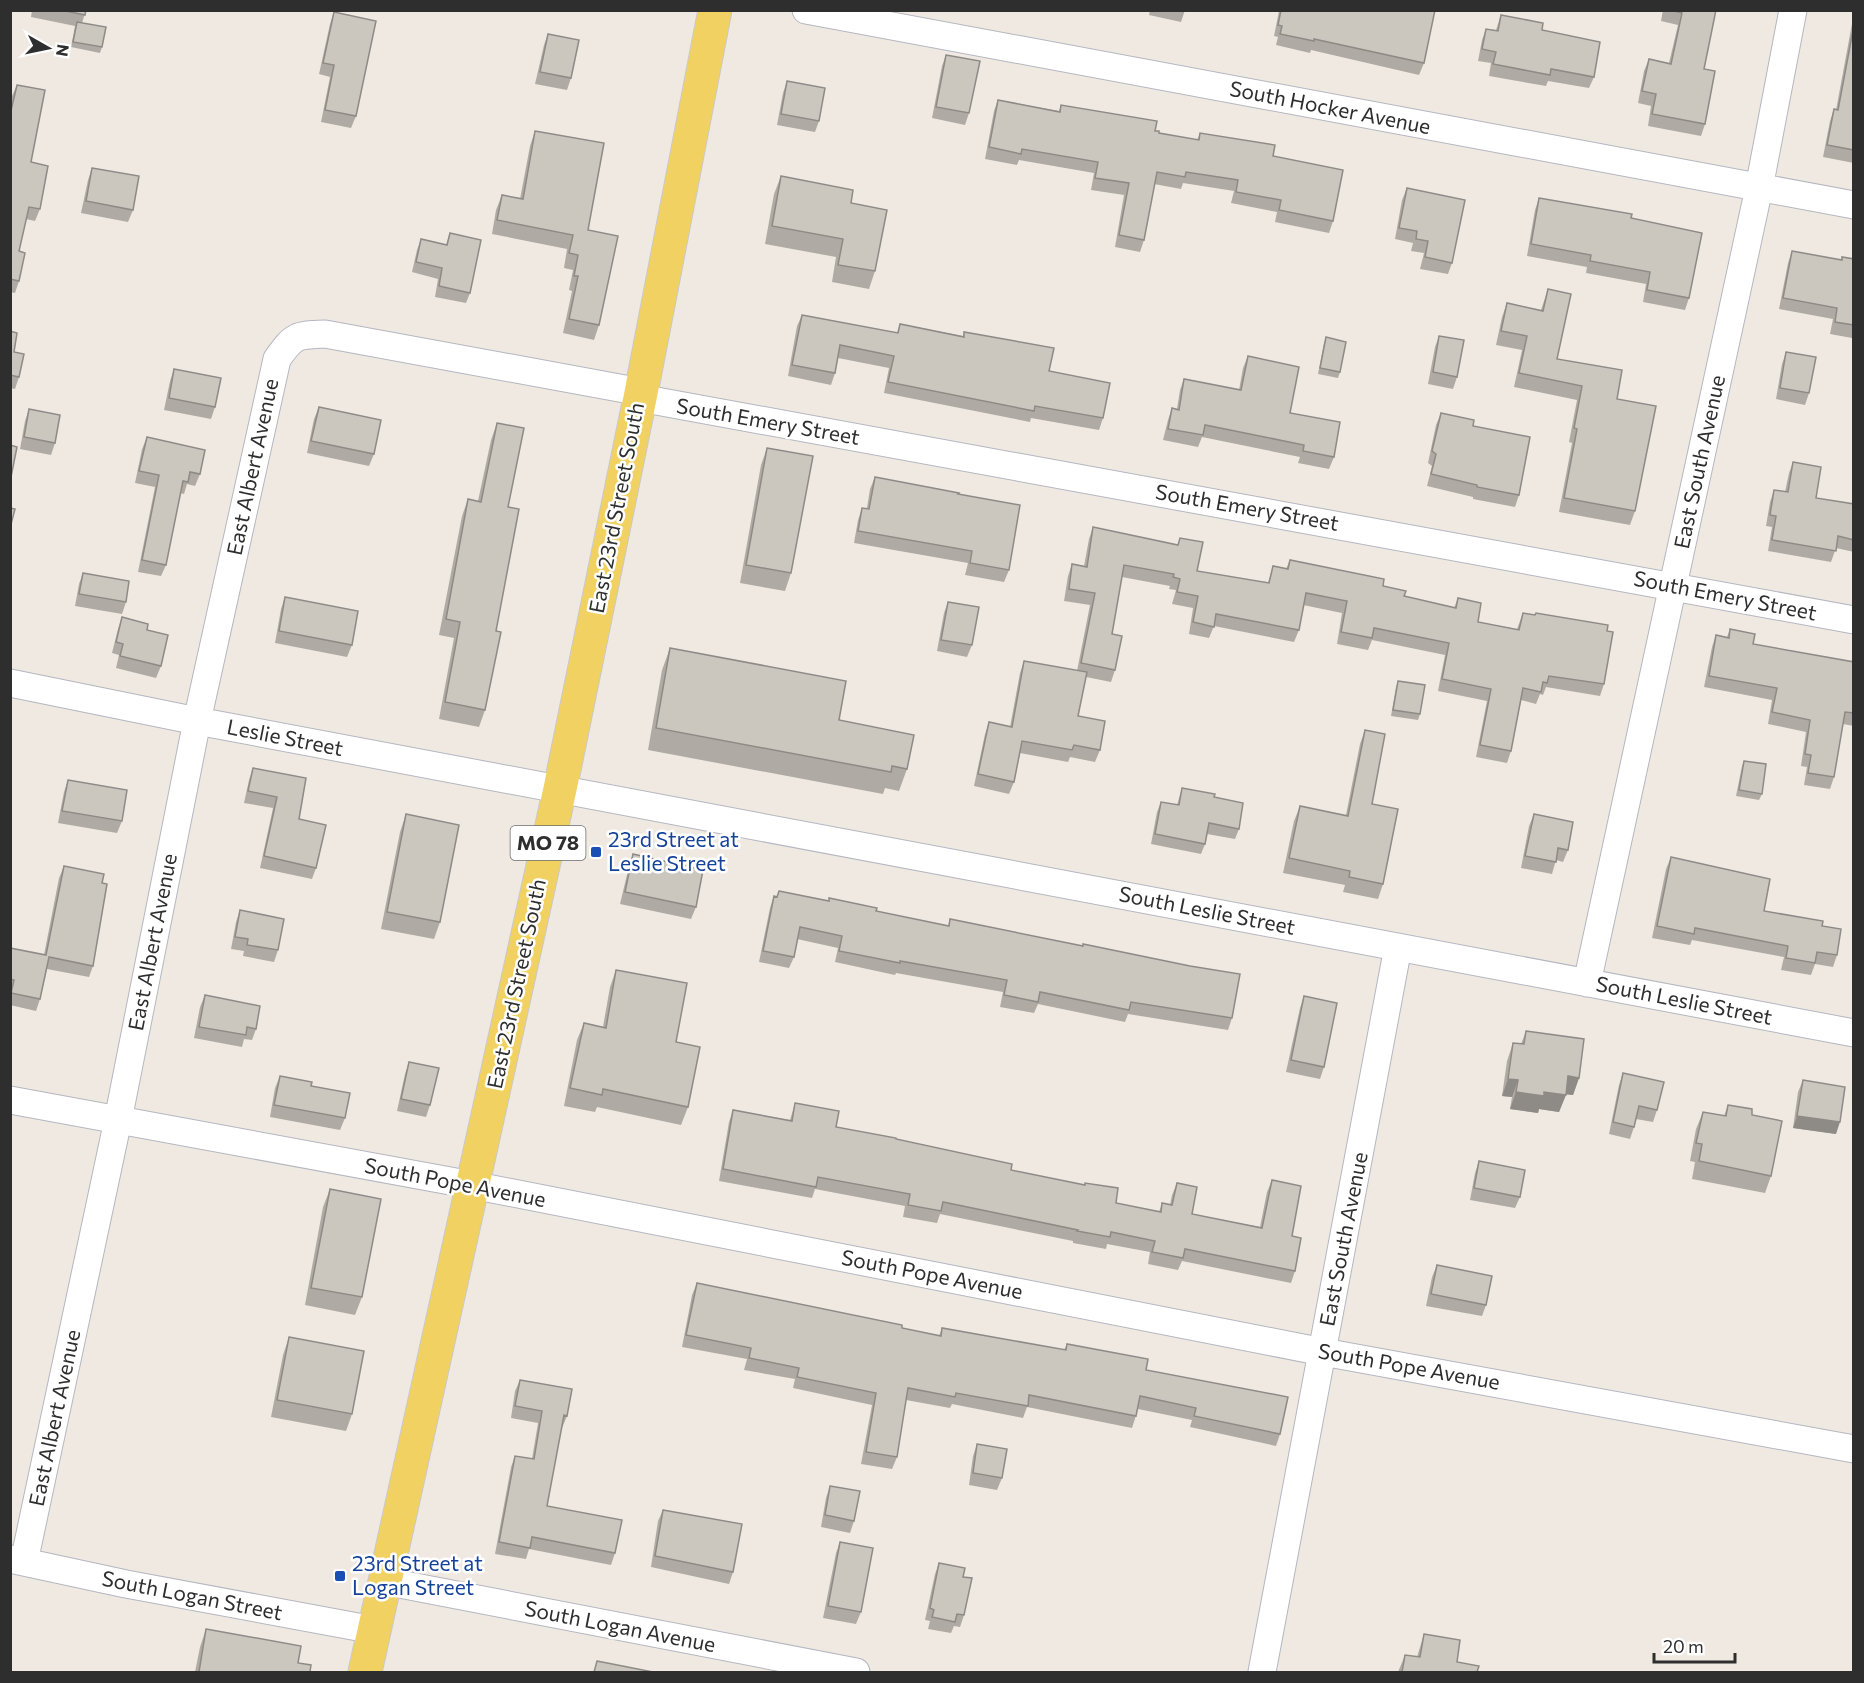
<svg xmlns="http://www.w3.org/2000/svg" width="1864" height="1683" viewBox="0 0 1864 1683" font-family="Commissioner,sans-serif">
  <style>
    .lines { fill: none; stroke-linecap: round; stroke-linejoin: round }
    .minor-casing { stroke: #b4b7c1; stroke-width: 29 }
    .primary-casing { stroke: #c9c9c9; stroke-width: 35 }
    .minor { stroke: #fff; stroke-width: 27 }
    .primary { stroke: #f2d163; stroke-width: 33 }
    .wall { fill: #afaba4 }
    .shaded-wall { fill: #8e8b86 }
    .building { fill: #cbc7bf; stroke: #8e8b86; stroke-width: 1.5 }
    .transit-dot { fill: #1a4fb4; stroke: #fff; stroke-width: 2 }
    .labels { text-anchor: middle; stroke-width: 5; stroke-linejoin: round; paint-order: stroke }
    .shield { fill: #fff; stroke: #6d6d6d; stroke-width: 1.5 }
    .shield-label { font-size: 20px; font-weight: bold; fill: #2e2e2e }
    .street-label { font-size: 21px; fill: #2e2e2e; stroke: #fff }
    .transit-label { font-size: 21px; fill: #164399; stroke: #fff; text-anchor: start }
  </style>
  <rect width="100%" height="100%" fill="#efe9e1"/>
  <g class="lines">
    <defs>
      <path id="minor" d="M806 10 1854 205
        M640 398 1854 620
        M10 683 197 721 1854 1033
        M1587 983 1759 188 1793 10
        M10 1100 472 1185 1323 1352 1854 1449
        M10 1559 126 1584 374 1630
        M24 1562 118 1120 197 721 277 359C294 335 296 335 325 334L641 392
        M384 1581 856 1672
        M1262 1672 1398 947"/>
      <path id="primary" d="M365 1672 560 789 640 398 715 10"/>
    </defs>
    <use href="#minor" class="minor-casing"/>
    <use href="#primary" class="primary-casing"/>
    <use href="#minor" class="minor"/>
    <use href="#primary" class="primary"/>
  </g>
  <path class="wall" d="M32 10H86L82 23 102 47 100 53 71 47 75 26 31 17Z
    M1150 10H1185L1181 22 1149 15Z
    M1277 10H1435L1424 63 1419 75 1311 50 1310 53 1276 45 1278 37 1274 36 1279 11Z
    M1663 10H1716L1704 69 1705 124 1701 136 1648 126 1651 106 1638 103 1644 71 1649 59 1669 63 1678 25 1661 21Z
    M334 12 356 116 351 128 321 122 330 77 319 74 330 24Z
    M1854 13V163L1823 157 1830 121 1834 109 1836 110Z
    M1501 15 1542 30 1594 77 1589 88 1548 81 1546 86 1489 76 1491 63 1478 61 1482 40 1486 29 1496 30Z
    M548 34 571 78 567 90 535 84 544 45Z
    M946 55 969 113 965 125 932 118 942 66Z
    M787 81 819 121 815 132 777 125 783 93Z
    M17 85 40 209 35 221 26 219 19 251V281L15 293 10 292V106L12 96Z
    M998 100 1059 111 1061 105 1155 131 1159 133 1197 140 1200 133 1273 156 1333 221 1329 233 1275 222 1277 212 1231 203 1234 191 1183 183 1181 189 1154 184 1144 240 1140 252 1115 247 1124 195 1091 190 1094 173 1019 160 1017 165 985 159 994 111Z
    M535 131 588 230 599 325 594 340 563 333 572 291 569 290 573 270 564 268 567 249 492 234 496 210 502 195 520 199 530 146Z
    M92 168 133 210 128 222 81 213 88 180Z
    M781 176 851 203 875 271 869 289 832 282 836 257 765 244 774 194Z
    M1407 188 1452 263 1448 274 1420 269 1424 253 1411 251 1413 243 1395 239 1402 200Z
    M1539 198 1631 218 1689 298 1685 310 1643 302 1646 284 1586 273 1587 267 1527 256 1535 210Z
    M450 233 470 293 466 303 435 297 438 279 412 272 417 250 421 239 446 245Z
    M1792 251 1841 260 1842 257 1854 259V332L1852 338 1830 334 1833 319 1779 309 1788 263Z
    M1548 289 1557 359 1617 399 1635 511 1630 525 1559 512 1572 443 1569 442 1577 400 1514 387 1522 350 1496 345 1502 317 1507 303 1541 310Z
    M802 315 897 333 900 324 963 336 964 332 1049 371 1103 418 1099 430 1031 418 1030 422 884 393 889 368 838 358 835 373 831 385 788 376 797 326Z
    M10 331 19 377 15 389 10 388Z
    M1439 336 1457 377 1453 389 1428 384 1435 347Z
    M1326 337 1340 372 1338 378 1318 374 1324 343Z
    M1786 352 1809 393 1805 405 1776 399 1782 364Z
    M1248 356 1290 413 1334 457 1329 469 1298 463 1300 457 1202 437 1198 447 1163 440 1168 420 1172 408 1177 409 1180 390 1184 379 1239 390 1243 368Z
    M174 369 215 407 211 419 164 410 170 381Z
    M319 407 374 454 369 466 307 453 314 419Z
    M29 409 55 443 51 455 20 449 25 421Z
    M1441 413 1473 426 1519 495 1515 507 1473 499V497L1427 486 1432 466 1428 463 1436 425Z
    M497 423 508 507 496 631 485 710 479 727 439 719 454 638 439 635 462 516 468 499 478 501 491 440Z
    M147 437 200 474 195 486 187 484 184 494 180 493 166 565 161 576 138 572 155 487 135 483 142 449Z
    M767 448 791 573 785 591 740 583 761 465Z
    M1793 462 1816 498 1854 504V552L1836 548 1831 562 1768 551 1772 527 1766 526 1770 502 1774 490 1785 492 1789 473Z
    M875 477 958 494 1009 570 1004 582 965 575 968 563 854 543 858 520 862 508H867L870 489Z
    M1093 527 1178 545 1180 538 1197 571 1268 583 1273 566 1286 569 1290 560 1383 586 1404 596 1454 608 1458 598 1478 622 1517 629 1523 613 1607 631 1604 684 1600 696 1546 687 1543 695 1540 694 1536 704 1521 700 1511 751 1507 763 1476 757 1487 701 1438 691 1445 655 1372 640 1368 650 1337 644 1342 613 1303 605 1299 630 1294 642 1214 626 1209 638 1189 634 1193 608 1172 604 1176 590 1169 589 1170 586 1122 577 1112 634 1115 670 1111 682 1086 677 1078 716 1100 750 1095 762 1070 757 1068 762 1020 753 1014 782 1009 794 974 786 985 734 989 722 1010 727 1020 673 1024 661 1077 671 1090 605 1064 601 1068 576 1072 564 1084 566 1089 539Z
    M83 573 126 602 122 614 75 606 79 584Z
    M285 597 352 645 347 657 275 643 281 609Z
    M948 602 972 645 967 657 937 651 944 613Z
    M122 617 161 666 156 678 116 668 119 655 112 653 118 629Z
    M1730 629 1753 644 1854 662V726L1843 724 1834 777 1830 789 1804 785 1807 767 1801 766 1806 732 1768 724 1772 700 1704 687 1712 647 1716 635 1727 637Z
    M670 648 839 720 907 769 899 791 885 788 883 794 648 750 662 670Z
    M1398 681 1420 714 1418 720 1391 716 1396 687Z
    M1365 730 1372 804 1383 884 1378 899 1343 892 1345 885 1283 873 1294 821 1300 806 1346 815 1360 744Z
    M1744 761 1762 794 1759 800 1736 796 1742 766Z
    M253 768 299 819 316 868 312 879 260 868 273 808 244 803 249 780Z
    M68 780 122 821 117 833 58 823 64 792Z
    M1182 788 1214 797 1239 829 1235 839 1207 834 1205 844 1201 854 1151 844 1157 812 1161 802 1177 805Z
    M406 814 440 922 434 939 381 929 400 832Z
    M1534 814 1568 850 1563 862 1556 860 1552 874 1521 868 1529 826Z
    M633 854 696 907 691 919 620 904 629 866Z
    M1671 857 1764 911 1822 926 1837 955 1833 967 1815 964 1811 975 1781 970 1784 957 1692 940 1690 945 1652 938 1666 869Z
    M64 866 102 883 93 966 89 977 47 969 40 999 36 1011 10 1005V948L44 955 59 878Z
    M779 891 948 926 950 919 1232 1018 1228 1030 1128 1014 1125 1022 1038 1004 1034 1013 1000 1007 1003 992 896 973 895 975 835 962 838 948 797 939 794 957 789 968 759 962 770 908 774 896 777 897Z
    M240 910 278 950 274 962 243 956 244 951 231 949 236 922Z
    M616 970 676 1042 688 1107 681 1125 597 1107 595 1112 564 1106 577 1040 584 1023 603 1027 610 987Z
    M205 995 256 1029 252 1040 244 1039 242 1047 194 1038 200 1007Z
    M1304 996 1324 1067 1320 1079 1286 1072 1300 1008Z
    M1526 1031 1579 1078 1573 1095 1566 1094 1559 1112 1539 1109 1538 1113 1510 1109 1512 1097 1502 1096 1507 1061 1513 1043 1521 1044Z
    M409 1062 430 1105 426 1117 397 1111 405 1074Z
    M1623 1073 1657 1110 1653 1122 1636 1119 1634 1127 1630 1139 1609 1134 1619 1085Z
    M280 1076 311 1086 345 1118 340 1130 270 1117 275 1088Z
    M1803 1080 1836 1134 1793 1128 1798 1092Z
    M795 1103 836 1127 896 1139 1011 1170 1116 1203 1159 1212 1162 1203 1170 1205 1172 1195 1177 1183 1192 1214 1260 1227 1267 1192 1272 1180 1292 1236 1295 1271 1291 1283 1182 1261 1178 1270 1148 1264 1150 1252 1107 1244 1106 1249 1073 1243V1241L940 1214 937 1223 903 1217 905 1206 815 1189 812 1198 719 1181 729 1122 733 1110 790 1120Z
    M1728 1105 1752 1115 1771 1176 1765 1193 1692 1179 1695 1162 1690 1161 1696 1129 1703 1112 1724 1116Z
    M1479 1161 1520 1197 1515 1208 1470 1200 1475 1173Z
    M330 1189 362 1297 355 1315 305 1305 323 1207Z
    M1437 1265 1486 1305 1482 1316 1426 1306 1432 1277Z
    M697 1283 939 1336 942 1328 1064 1350 1067 1344 1146 1370 1280 1434 1276 1446 1190 1427 1192 1420 1138 1409 1132 1428 1027 1407 1023 1418 952 1404 950 1408 906 1400 897 1457 892 1469 861 1464 872 1405 793 1388 795 1379 744 1370 747 1359 682 1347 692 1295Z
    M289 1337 352 1414 346 1431 271 1417 283 1355Z
    M520 1380 567 1416 562 1428 561 1427 547 1506 615 1553 611 1565 529 1549 526 1559 495 1554 511 1467 515 1456 532 1459 538 1423 511 1418 515 1391Z
    M977 1444 1002 1478 997 1490 969 1485 973 1456Z
    M830 1486 854 1521 850 1533 821 1527 826 1498Z
    M663 1510 733 1572 729 1584 651 1567 658 1521Z
    M840 1542 861 1612 856 1624 823 1618 836 1553Z
    M939 1563 963 1577 964 1615 960 1627 954 1626 951 1633 928 1629 930 1621 925 1620 935 1574Z
    M206 1629 298 1663 310 1672H195L200 1647Z
    M1424 1634 1457 1662 1477 1672H1398L1405 1655 1417 1657Z"/>
  <path class="shaded-wall" d="M1568 1076 1579 1078 1573 1095 1562 1094Z
    M1508 1079 1518 1080 1512 1097 1502 1096Z
    M1516 1092H1544L1566 1095 1559 1112 1539 1109 1538 1113 1510 1109Z
    M1797 1116 1840 1122 1836 1134 1793 1128Z"/>
  <path class="building" d="M61 10H86L85 15Z
    M1281 10H1435L1424 63 1314 39V41L1280 34 1282 26 1278 25Z
    M1670 10H1716L1704 69 1715 71 1705 124 1652 114 1656 94 1642 91 1649 59 1671 64 1682 13Z
    M334 12 376 21 356 116 325 110 334 65 323 63Z
    M1501 15 1543 23 1542 30 1600 42 1594 77 1551 69 1550 75 1493 64 1496 52 1482 49 1486 29 1498 31Z
    M77 22 106 27 102 47 73 42Z
    M1854 25V150L1827 145 1834 109 1838 110Z
    M548 34 579 40 571 78 540 72Z
    M946 55 980 61 969 113 936 107Z
    M787 81 825 88 819 121 781 114Z
    M17 85 45 90 31 162 48 166 40 209 29 207 19 251 25 253 19 281 10 279V115Z
    M998 100 1060 112 1061 105 1157 121 1155 131H1159V133L1199 140 1200 133 1275 145 1273 156 1343 170 1333 221 1279 210 1281 200 1236 192 1238 180 1186 172 1185 177 1157 172 1144 240 1119 235 1129 183 1095 178 1098 162 1022 149 1021 154 989 147Z
    M535 131 604 143 588 230 618 236 599 325 569 319 578 276H574L578 255 569 253 573 235 497 220 502 195 523 199Z
    M92 168 139 176 133 210 86 201Z
    M781 176 853 190 851 203 887 210 875 271 838 265 843 239 772 226Z
    M1407 188 1465 200 1452 263 1425 257 1428 241 1416 239 1417 231 1399 228Z
    M1539 198 1632 214 1631 218 1702 233 1689 298 1647 290 1650 272 1590 261 1591 255 1531 244Z
    M450 233 481 240 470 293 439 286 442 268 416 262 421 239 447 245Z
    M1792 251 1842 260V257L1854 259V325L1835 322 1837 308 1783 298Z
    M1548 289 1571 294 1557 359 1622 370 1617 399 1656 406 1635 511 1564 498 1577 429 1574 428 1582 386 1519 373 1527 336 1501 331 1507 303 1543 311Z
    M802 315 898 333 900 324 964 337V332L1054 348 1049 371 1110 383 1103 418 1035 406 1034 411 888 382 894 356 840 345 835 373 792 365Z
    M10 331 17 333 14 352 24 354 19 377 10 375Z
    M1439 336 1464 340 1457 377 1433 372Z
    M1326 337 1346 342 1340 372 1320 368Z
    M1786 352 1816 357 1809 393 1780 388Z
    M1248 356 1299 367 1290 413 1340 422 1334 457 1303 451 1304 445 1205 425 1203 435 1168 429 1172 408 1179 410 1184 379 1241 390Z
    M174 369 221 378 215 407 169 398Z
    M319 407 381 420 374 454 311 441Z
    M29 409 60 415 55 443 24 437Z
    M1441 413 1474 420 1473 426 1530 437 1519 495 1477 487V485L1431 474 1436 454 1432 451Z
    M497 423 524 428 508 507 519 509 496 631 501 632 485 710 445 702 460 622 446 619 468 499 481 502Z
    M147 437 205 450 200 474 190 472 188 482 183 481 166 565 142 560 159 475 139 471Z
    M10 445 17 447 10 482Z
    M767 448 813 456 791 573 746 565Z
    M1793 462 1821 467 1816 498 1854 504V540L1838 536 1836 551 1772 540 1776 516 1770 515 1774 490 1788 492Z
    M875 477 959 493 958 494 1020 505 1009 570 970 563 972 551 858 531 862 508 869 509Z
    M10 508 15 509 10 528Z
    M1093 527 1178 545 1180 538 1203 542 1197 571 1269 583 1273 566 1288 569 1290 560 1384 579 1383 586 1406 591 1404 596 1456 608 1458 598 1481 603 1478 622 1519 630 1523 613 1535 615 1536 613 1608 625 1607 631 1613 632 1604 684 1549 676 1547 683 1543 682 1541 692 1523 688 1511 751 1480 745 1491 689 1442 679 1449 643 1374 628 1372 638 1341 632 1347 601 1306 593 1299 630 1216 614 1214 627 1193 622 1198 596 1177 592 1180 579 1173 577 1174 574 1124 565 1112 634 1122 636 1115 670 1081 663 1095 593 1069 589 1072 564 1087 567Z
    M83 573 129 581 126 602 79 594Z
    M285 597 358 611 352 645 279 631Z
    M948 602 979 607 972 645 941 640Z
    M122 617 148 624 147 630 168 635 161 666 120 656 123 644 116 642Z
    M1730 629 1755 634 1753 644 1854 662V713L1845 712 1834 777 1808 773 1811 755 1805 754 1810 720 1772 712 1777 688 1709 676 1716 635 1729 638Z
    M670 648 846 681 839 720 914 735 907 769 892 766 891 772 656 728Z
    M1024 661 1087 672 1078 716 1105 721 1100 750 1074 745 1072 750 1022 741 1014 782 978 774 989 722 1012 727Z
    M1398 681 1425 685 1420 714 1393 710Z
    M1365 730 1385 734 1372 804 1398 809 1383 884 1349 877 1350 871 1289 858 1300 806 1348 816Z
    M1744 761 1766 764 1762 794 1739 790Z
    M253 768 306 778 299 819 326 825 316 868 264 856 277 797 248 791Z
    M68 780 127 790 122 821 62 811Z
    M1182 788 1215 794 1214 797 1243 803 1239 829 1209 823 1205 844 1155 834 1161 802 1179 805Z
    M406 814 459 825 440 922 387 912Z
    M1534 814 1573 822 1568 850 1558 848 1556 862 1525 856Z
    M633 854 703 870 696 907 625 892Z
    M1671 857 1770 879 1764 911 1823 921 1822 926 1841 929 1837 955 1817 952 1815 963 1786 958 1788 946 1695 928 1694 934 1657 926Z
    M64 866 104 874 102 883 107 884 93 966 49 957 40 999 11 993 14 980 10 979V948L46 955Z
    M779 891 829 901V898L877 908 876 911 949 926 950 919 1083 946V944L1190 966 1240 974 1232 1018 1131 1002 1129 1010 1040 992 1038 1002 1004 995 1007 980 900 961V963L839 951 842 936 800 927 794 957 763 951 774 896 777 897Z
    M240 910 284 919 278 950 247 945 248 939 235 937Z
    M616 970 687 983 676 1042 700 1047 688 1107 603 1089 602 1095 570 1088 584 1023 606 1028Z
    M205 995 260 1006 256 1029 247 1027 246 1035 199 1027Z
    M1304 996 1337 1003 1324 1067 1291 1060Z
    M1526 1031 1584 1039 1579 1078 1568 1076 1566 1095 1544 1092V1096L1516 1092 1518 1080 1508 1079 1513 1043 1524 1044Z
    M409 1062 439 1068 430 1105 401 1099Z
    M1623 1073 1664 1082 1657 1110 1639 1106 1634 1127 1613 1122Z
    M280 1076 312 1082 311 1086 350 1093 345 1118 274 1105Z
    M1803 1080 1845 1087 1840 1122 1797 1116Z
    M795 1103 839 1111 836 1127 896 1138V1139L1012 1164 1011 1170 1085 1185V1183L1118 1188 1116 1203 1161 1212 1162 1203 1172 1205 1177 1183 1197 1187 1192 1214 1262 1228 1272 1180 1301 1186 1292 1236 1301 1238 1295 1271 1185 1249 1183 1258 1152 1252 1155 1241 1111 1232 1110 1237 1077 1231 1078 1230 943 1202 941 1211 908 1205 910 1194 818 1177 816 1187 723 1169 733 1110 792 1121Z
    M1728 1105 1752 1109V1115L1782 1121 1771 1176 1699 1161 1702 1144 1696 1143 1703 1112 1726 1116Z
    M1479 1161 1525 1170 1520 1197 1474 1188Z
    M330 1189 381 1199 362 1297 311 1288Z
    M1437 1265 1492 1276 1486 1305 1431 1294Z
    M697 1283 902 1325V1328L941 1336 942 1328 1066 1350 1067 1344 1148 1359 1146 1370 1288 1397 1280 1434 1194 1416 1196 1408 1140 1396 1136 1416 1029 1395 1028 1406 956 1393 955 1397 908 1388 897 1457 866 1452 876 1393 797 1377 799 1368 749 1358 751 1348 686 1335Z
    M289 1337 364 1351 352 1414 277 1400Z
    M520 1380 572 1389 567 1416 564 1415 547 1506 622 1520 615 1553 532 1537 530 1548 499 1542 515 1456 534 1459 542 1411 515 1406Z
    M977 1444 1007 1449 1002 1478 973 1473Z
    M830 1486 860 1491 854 1521 825 1515Z
    M663 1510 742 1524 733 1572 655 1556Z
    M840 1542 873 1548 861 1612 828 1606Z
    M939 1563 965 1568 963 1577 972 1578 964 1615 957 1614 955 1622 932 1617 934 1610 930 1608Z
    M206 1629 301 1646 298 1663 311 1665 310 1672H199Z
    M1424 1634 1460 1640 1457 1662 1479 1666 1477 1672H1402L1405 1655 1420 1657Z
    M597 1661 653 1672H594Z"/>
  <g class="transit-dot">
    <rect x="590" y="846" width="12" height="12" rx="3"/>
    <rect x="334" y="1570" width="12" height="12" rx="3"/>
  </g>
  <g class="labels">
    <rect class="shield" x="510.5" y="826" width="75" height="34" rx="4.5"/>
    <g class="shield-label">
      <text x="548" y="850">MO 78</text>
    </g>
    <g class="street-label">
      <text transform="translate(1330 108) rotate(11)" y="7">South Hocker Avenue</text>
      <text transform="translate(768 422) rotate(10)" y="7">South Emery Street</text>
      <text transform="translate(1700 462) rotate(-78)" y="7">East South Avenue</text>
      <text transform="translate(253 467) rotate(-78)" y="7">East Albert Avenue</text>
      <text transform="translate(617 508) rotate(-79)" y="7">East 23rd Street South</text>
      <text transform="translate(1247 508) rotate(10)" y="7">South Emery Street</text>
      <text transform="translate(1725 596) rotate(11)" y="7">South Emery Street</text>
      <text transform="translate(285 738) rotate(11)" y="7">Leslie Street</text>
      <text transform="translate(1207 911) rotate(11)" y="7">South Leslie Street</text>
      <text transform="translate(153 942) rotate(-79)" y="7">East Albert Avenue</text>
      <text transform="translate(517 984) rotate(-78)" y="7">East 23rd Street South</text>
      <text transform="translate(1684 1001) rotate(11)" y="7">South Leslie Street</text>
      <text transform="translate(455 1183) rotate(11)" y="7">South Pope Avenue</text>
      <text transform="translate(1344 1239) rotate(-79)" y="7">East South Avenue</text>
      <text transform="translate(932 1275) rotate(11)" y="7">South Pope Avenue</text>
      <text transform="translate(1409 1367) rotate(10)" y="7">South Pope Avenue</text>
      <text transform="translate(55 1418) rotate(-78)" y="7">East Albert Avenue</text>
      <text transform="translate(192 1596) rotate(11)" y="7">South Logan Street</text>
      <text transform="translate(620 1627) rotate(11)" y="7">South Logan Avenue</text>
    </g>
    <g class="transit-label">
      <text x="608" y="847">23rd Street at<tspan x="608" dy="24">Leslie Street</tspan></text>
      <text x="352" y="1571">23rd Street at<tspan x="352" dy="24">Logan Street</tspan></text>
    </g>
  </g>
  <rect width="1864" height="1683" fill="none" stroke="#2e2e2e" stroke-width="24"/>
  <g transform="translate(48 48) rotate(99)" stroke="#ffffff" stroke-width="4.5" paint-order="stroke">
  <path d="M0-4.5L10 22L0 15L-10 22Z" fill="#2e2e2e"/>
  <text y="-9" font-size="16" font-weight="bold" text-anchor="middle" fill="#2e2e2e">N</text>
  </g>
  <path d="M1654 1653v9h81v-9" fill="none" stroke="#2e2e2e" stroke-width="3"/>
  <text x="1663" y="1653" font-size="18" fill="#2e2e2e" stroke="#ffffff" stroke-width="4.5" paint-order="stroke">20 m</text>
</svg>
